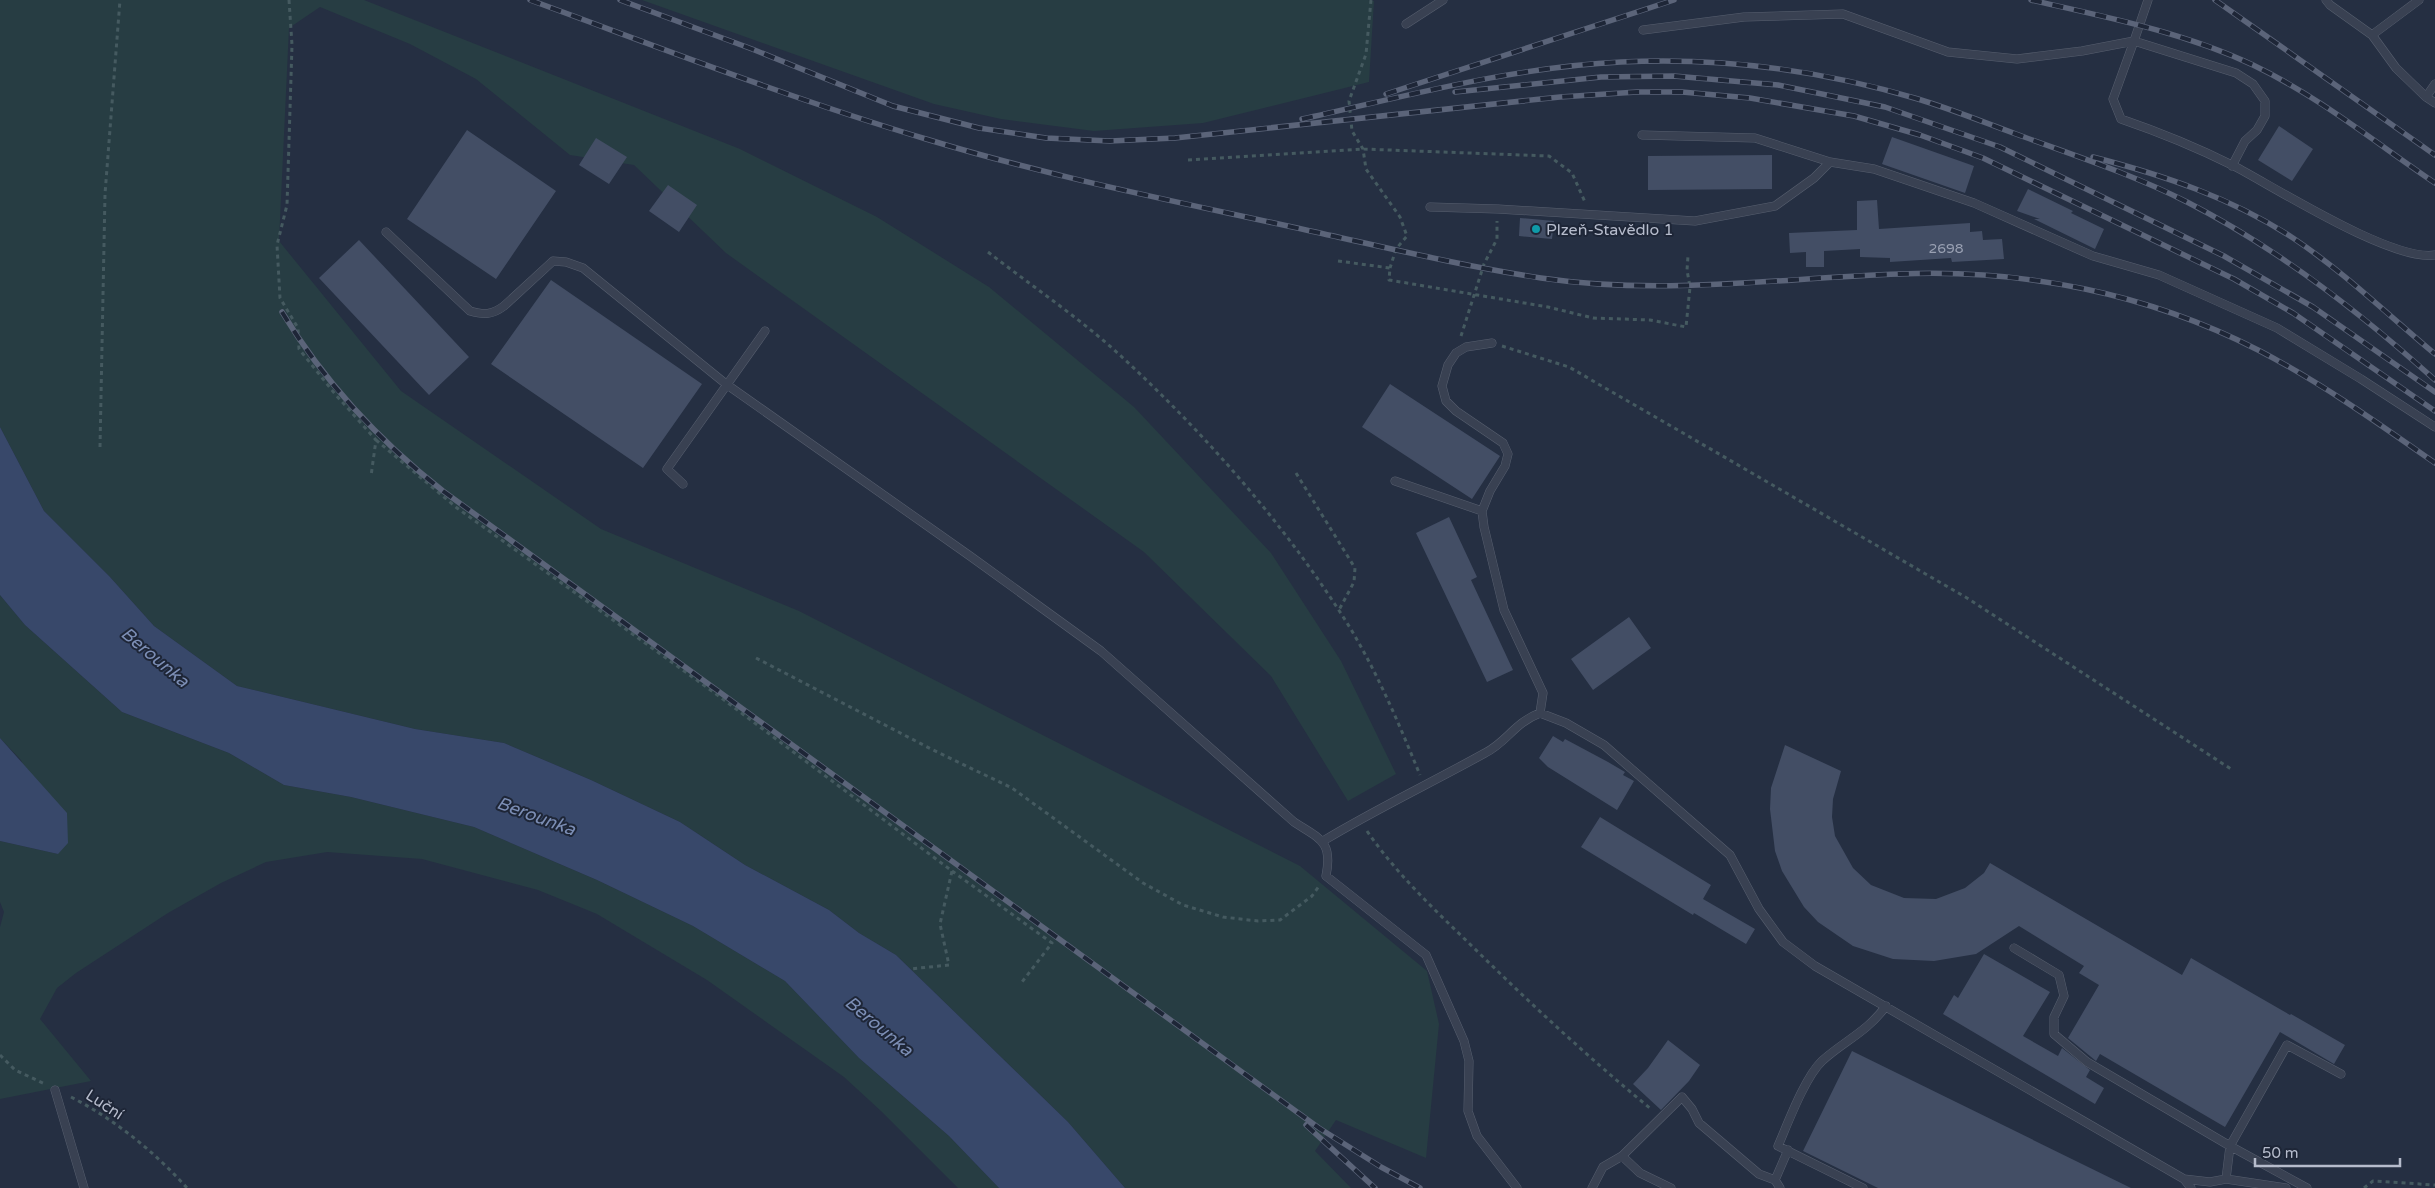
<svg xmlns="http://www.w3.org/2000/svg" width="2435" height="1188" viewBox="0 0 2435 1188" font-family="'Varela Round',sans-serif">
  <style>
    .green { fill: #273d43 }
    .water { fill: #38486a }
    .building { fill: #434e65 }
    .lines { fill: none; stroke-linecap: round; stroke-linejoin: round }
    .lane-casing { stroke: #575f6f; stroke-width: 9 }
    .path { stroke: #455a60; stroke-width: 3; stroke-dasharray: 4 4; stroke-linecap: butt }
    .lane { stroke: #394152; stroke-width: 8 }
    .rail-casing { stroke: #5b6479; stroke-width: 5.5 }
    .rail { stroke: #1e2637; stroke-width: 4; stroke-dasharray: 11; stroke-linecap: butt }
    .culture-dot { fill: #0f9aa8; stroke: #1e2637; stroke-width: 2 }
    .labels { text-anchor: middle; stroke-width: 4; stroke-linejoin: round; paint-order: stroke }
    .number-label { font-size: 14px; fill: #99a0b2 }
    .poi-label { font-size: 16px; fill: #b6bccc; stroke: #1e2637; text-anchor: start }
    .street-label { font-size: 16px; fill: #b6bccc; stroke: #1e2637 }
    .water-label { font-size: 18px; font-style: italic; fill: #7c8eb5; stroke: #1e2637 }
  </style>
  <rect width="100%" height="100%" fill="#252f42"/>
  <path class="green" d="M0 0H364L740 149 877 217 989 287 1134 407 1271 553 1341 661 1396 774 1348 801 1271 676 1144 552 726 253 634 165 570 155 476 79 410 44 320 7 289 28 279 241 401 391 601 529 799 611 1300 866 1427 971 1439 1024 1426 1158 1336 1120 1315 1151 1351 1188H1125L1068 1122 896 955 859 933 829 910 745 865 680 822 591 780 504 743 415 729 237 686 154 626 110 577 44 511 0 427Z
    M642 0H1368L1374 1 1369 82 1203 123 1094 131 1001 119 934 104Z
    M0 595 25 625 122 712 229 753 284 785 351 797 474 827 597 880 693 926 785 981 859 1058 949 1136 999 1188H958L881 1111 844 1077 707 980 597 914 538 890 422 859 327 852 266 862 221 883 168 913 76 973 57 988 40 1019 91 1081 0 1099V927L4 912 0 902V841L58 854 21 760 0 738Z"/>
  <path class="water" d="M0 427 44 511 110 577 154 626 237 686 415 729 504 743 591 780 680 822 745 865 829 910 859 933 896 955 1068 1122 1125 1188H999L949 1136 859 1058 785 981 693 926 597 880 474 827 351 797 284 785 229 753 122 712 25 625 0 595Z
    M0 738 67 813 68 843 58 854 0 841Z"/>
  <path class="building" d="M2279 126 2313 149 2292 181 2258 160Z
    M467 130 556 191 496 279 407 219Z
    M1892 137 1974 166 1965 193 1882 164Z
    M596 138 627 157 609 184 579 165Z
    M1772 155V189L1648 190V156Z
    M668 185 697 205 679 232 649 211Z
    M2028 189 2073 211 2071 213 2104 229 2095 249 2034 219H2040L2017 211Z
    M1877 200 1879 229 1970 223V232L1982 231 1983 240 2002 239 2004 259 1952 262 1951 258 1890 262V258L1860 257V249L1824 251V267H1806V252L1790 253 1789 233 1857 230V201Z
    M1520 218 1554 221 1552 239 1519 236Z
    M359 240 469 357 429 395 319 278Z
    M551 280 702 384 643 468 491 364Z
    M1390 384 1500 456 1472 499 1362 427Z
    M1449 517 1477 577 1471 580 1513 670 1487 682 1416 533Z
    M1629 617 1651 648 1593 690 1571 659Z
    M1553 736 1563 742 1565 739 1608 762 1625 772 1623 775 1634 781 1617 810 1548 767 1539 758Z
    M1785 745 1841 771 1833 799 1832 817 1835 836 1853 868 1871 885 1904 898 1936 899 1965 888 1984 873 1990 863 2182 975 2191 958 2290 1015 2291 1014 2345 1045 2334 1064 2280 1032 2225 1127 2100 1054 2096 1061 2068 1038 2099 985 2079 973 2084 966 2019 926 1976 954 1934 961 1893 959 1853 946 1818 922 1804 907 1782 871 1775 851 1770 809 1771 788Z
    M1600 817 1711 885 1703 899 1755 929 1746 944 1694 913 1693 915 1581 847Z
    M1984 954 2050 992 2023 1036 2058 1056 2062 1048 2090 1070 2086 1077 2104 1088 2095 1104 1943 1014 1954 995 1958 998Z
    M1668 1040 1700 1065 1689 1081 1661 1110 1633 1084 1648 1068Z
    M1852 1051 2131 1188H1878L1803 1151Z"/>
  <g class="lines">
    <defs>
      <path id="lane" d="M2148 0 2134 41 2236 73 2253 84 2265 101V116L2257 130 2245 141 2232 166
        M2326 0 2330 5 2372 35 2396 68 2426 97
        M1406 24 1443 0
        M1643 30 1744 17 1843 14 1948 52 2017 59 2082 51 2134 41 2113 99 2121 119C2159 132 2198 148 2234 166 2276 188 2392 262 2435 255
        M2372 35 2419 0
        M2435 84 2426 97 2435 103
        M1642 135 1755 138 1830 162 1874 169 1974 203 2093 256 2159 275 2277 328 2361 379 2435 427
        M1430 207 1498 209 1695 221 1775 206 1814 178 1830 162
        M386 232 470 311C484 315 492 315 504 306L553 261 566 262 583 268 726 384 970 556 1101 651 1294 822C1320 839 1333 841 1326 876L1426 955 1464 1041 1469 1061 1468 1111 1477 1136 1517 1188
        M1492 343 1466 347 1456 353 1448 365 1442 386 1446 401 1456 411 1503 443 1508 454 1505 466 1490 491 1482 511 1484 527 1504 610 1543 693 1540 713
        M1395 481 1482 511
        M683 484 667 469 765 331
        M1323 841C1376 809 1431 783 1485 753 1507 742 1514 723 1540 713L1566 723 1604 745 1730 855 1759 909 1783 942 1815 966 2184 1179 2210 1182 2226 1179 2286 1188
        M2014 948 2059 975 2064 996 2054 1017V1034L2087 1062 2230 1146 2307 1188
        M55 1090 84 1188
        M1622 1156 1682 1097 1692 1109 1699 1123 1759 1174 1775 1180 1780 1188
        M2184 1179 2191 1188
        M2226 1179 2230 1146 2287 1045 2341 1074
        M1775 1180 1788 1150
        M1592 1188 1603 1167 1622 1156 1640 1173 1671 1188
        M1863 1188 1778 1146C1788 1123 1805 1077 1822 1061 1844 1041 1867 1032 1886 1006"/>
    </defs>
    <use href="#lane" class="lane-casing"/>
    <path class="path" d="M289 0 292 45 287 205 277 245 280 298 298 328 299 349 335 394 376 440 371 476
      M1371 0 1366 54 1349 101 1352 131 1363 149 1366 169 1400 217 1407 236 1396 249 1390 268
      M1188 160 1363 149 1549 156 1572 173 1585 202
      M988 252C1033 287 1081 319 1122 357 1204 433 1279 518 1340 612 1373 662 1397 719 1420 775
      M1338 261 1390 268 1389 280 1548 307 1593 318 1650 320 1686 327 1690 287 1687 270 1688 256
      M1461 336 1484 264 1497 239V221
      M1502 346 1569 367 1714 451 1967 598 2231 769
      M376 440 457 508 716 694 952 871 940 924 949 965 910 969
      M100 447 105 194 120 0
      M1296 473 1355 568 1354 582 1339 610
      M756 658 933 750 1012 788 1143 883 1183 905 1223 917 1258 921 1280 920 1312 896 1319 886
      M1367 831C1398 876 1438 913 1477 951 1533 1006 1590 1059 1651 1109
      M952 871 1052 943 1022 982
      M0 1055 15 1070 45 1084
      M71 1097C114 1119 155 1152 187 1188
      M2364 1188 2373 1181 2435 1185"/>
    <use href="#lane" class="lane"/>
    <defs>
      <path id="rail" d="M530 0C661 48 792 99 926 139 1051 177 1179 202 1306 230 1384 247 1462 266 1541 278 1664 296 1778 278 1900 274 2024 269 2147 293 2258 350 2320 382 2378 423 2435 463
        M620 0 752 49 893 106 979 128 1046 138 1110 141 1175 138 1560 97 1637 92H1682L1750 98 1854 116 1920 135 1983 158 2234 279 2293 313 2435 411
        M2031 0C2106 17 2183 32 2253 65 2318 96 2376 143 2435 183
        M2215 0 2435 155
        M1455 92 1601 77 1674 76 1778 85 1885 107 2000 147 2224 256 2313 307 2435 392
        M1386 94 1674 0
        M1302 119C1407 96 1513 67 1621 62 1722 57 1821 70 1918 99 1951 109 1983 122 2016 134 2073 155 2132 174 2187 202 2277 248 2360 312 2435 380
        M2093 157C2163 175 2232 198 2293 238 2344 272 2388 315 2435 354
        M282 312C325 383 378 440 443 491L1319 1128 1381 1167 1420 1188
        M1306 1125 1375 1188"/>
    </defs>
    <use href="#rail" class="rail-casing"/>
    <use href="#rail" class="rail"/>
  </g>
  <circle class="culture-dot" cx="1536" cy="229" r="5"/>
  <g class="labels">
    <g class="number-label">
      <text x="1946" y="253">2698</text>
    </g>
    <g class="poi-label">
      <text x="1546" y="235">Plzeň-Stavědlo 1</text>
    </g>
    <g class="street-label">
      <text transform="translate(105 1104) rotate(33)" y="6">Luční</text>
    </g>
    <g class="water-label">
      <text transform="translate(155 657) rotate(40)" y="6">Berounka</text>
      <text transform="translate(536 816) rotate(20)" y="6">Berounka</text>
      <text transform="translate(879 1026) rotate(40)" y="6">Berounka</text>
    </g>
  </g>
  <path d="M2255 1158v8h145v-8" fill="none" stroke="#b6bccc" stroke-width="2.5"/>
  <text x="2262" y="1158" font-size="15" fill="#b6bccc" stroke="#1e2637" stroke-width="4" paint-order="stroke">50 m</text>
</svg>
